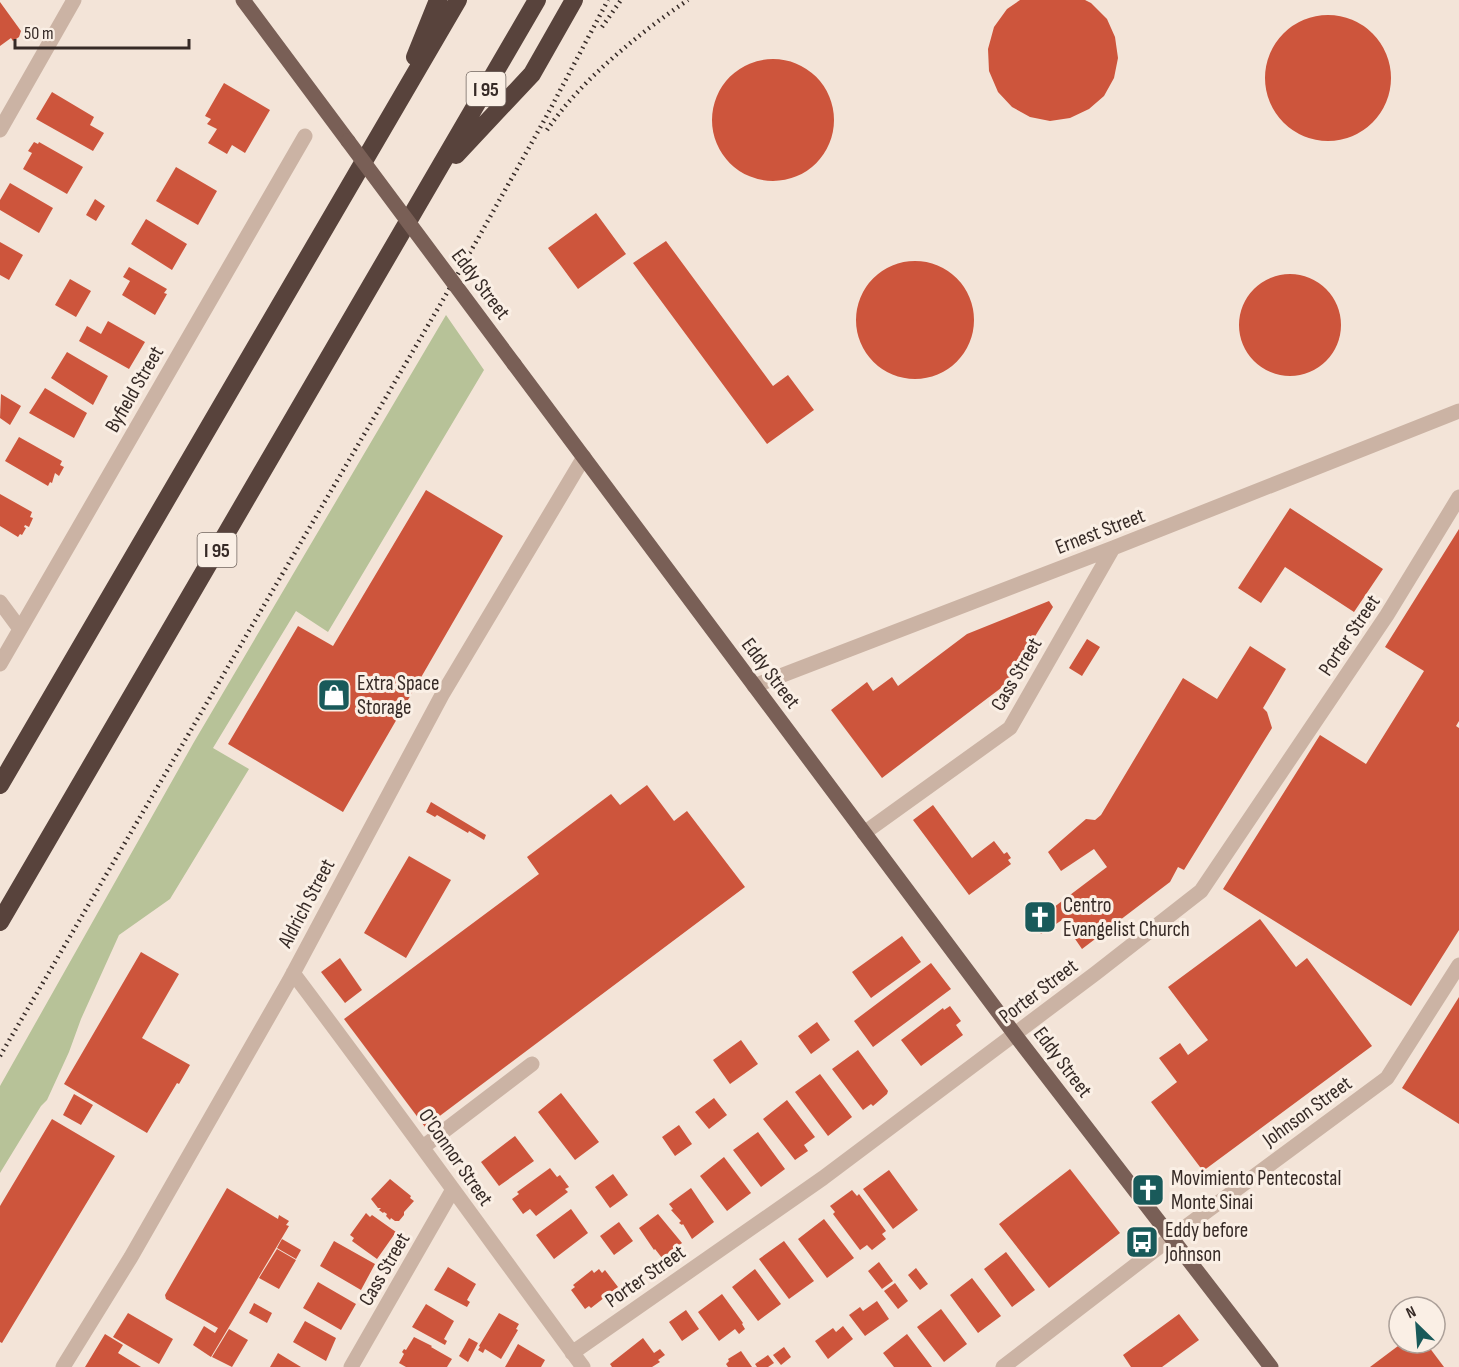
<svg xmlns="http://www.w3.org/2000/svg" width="1459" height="1367" viewBox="0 0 1459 1367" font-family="'Sofia Sans Condensed',sans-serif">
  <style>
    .green { fill: #b7c298 }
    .building { fill: #cd553c }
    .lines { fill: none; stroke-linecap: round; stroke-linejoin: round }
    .minor { stroke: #cbb3a4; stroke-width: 15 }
    .major { stroke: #795f56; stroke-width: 15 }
    .highway { stroke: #58433c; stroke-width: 18 }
    .rail { stroke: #362a26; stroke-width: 4.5; stroke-dasharray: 1.5 4.5; stroke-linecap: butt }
    .major-bridge { stroke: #795f56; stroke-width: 15 }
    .labels { text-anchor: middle; stroke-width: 6; stroke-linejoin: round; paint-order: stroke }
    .shield { fill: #faefe5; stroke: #71655f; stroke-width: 1.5 }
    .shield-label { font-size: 20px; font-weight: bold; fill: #362a26 }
    .street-label { font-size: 21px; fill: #362a26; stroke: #faefe5 }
    .poi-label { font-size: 21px; fill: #362a26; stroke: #faefe5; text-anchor: start }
  </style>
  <rect width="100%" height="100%" fill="#f3e4d8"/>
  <path class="green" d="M446 315 484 370 328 632 296 611 213 748 249 769 170 899 119 935 81 1019 69 1052 47 1100 41 1106 0 1173V1086L194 742Z"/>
  <path class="building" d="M1020 0H1085L1091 3 1107 19 1115 37 1118 58 1114 78 1104 96 1089 109 1070 118 1050 121 1030 117 1012 107 998 92 989 71 988 49 994 27 1007 9Z
    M0 2 21 31 19 37 13 41 11 38 0 46Z
    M1265 78a63 63 0 1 1 126 0a63 63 0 1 1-126 0Z
    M712 120a61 61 0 1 1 122 0a61 61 0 1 1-122 0Z
    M224 83 270 110 245 153 232 145 227 154 208 143 217 129 207 124 211 119 205 116Z
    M52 92 94 117 90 125 104 133 93 151 36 119Z
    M34 142 38 144 39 142 83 167 67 194 23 169 32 153 28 151Z
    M176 167 217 191 198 225 156 201Z
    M10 183 53 208 39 233 0 210V200Z
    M95 199 105 206 96 221 86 215Z
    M596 213 626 254 578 289 548 248Z
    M146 219 187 244 172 270 131 244Z
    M666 241 773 386 788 375 814 410 767 444 633 263Z
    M0 242 23 255 9 280 0 275Z
    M856 320a59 59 0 1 1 118 0a59 59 0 1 1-118 0Z
    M129 267 167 289 164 293 167 294 155 315 122 295 130 281 123 277Z
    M1239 325a51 51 0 1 1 102 0a51 51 0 1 1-102 0Z
    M70 279 91 291 76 317 55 305Z
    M108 321 145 342 129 369 79 341 87 326 101 334Z
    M67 352 108 376 93 405 51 378Z
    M45 388 87 413 74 438 29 413Z
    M1 394 21 406 10 425 0 418Z
    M19 437 62 461 60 465 64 467 59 476 55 473 52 483 50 482 48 486 5 461Z
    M426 490 503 536 343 812 228 744 298 626 333 646Z
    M0 494 32 512 30 517 33 518 29 527 25 525 24 527 26 528 22 535 20 534 18 537 0 526Z
    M1290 508 1383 569 1354 612 1285 567 1261 603 1238 588Z
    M1459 529V721L1456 726 1459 728V930L1411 1006 1223 889 1320 735 1366 764 1424 671 1385 647Z
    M1049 601 1053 607 1005 685 882 778 831 710 867 682 873 691 892 677 898 686 967 634Z
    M1087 639 1100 647 1082 676 1069 668Z
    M1250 646 1286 669 1263 708 1267 712 1272 728 1184 870 1178 867 1170 882 1082 949 1062 920 1041 934 1033 923 1107 867 1094 849 1061 871 1048 852 1086 819 1095 820 1101 815 1183 678 1217 699Z
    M647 785 674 821 687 811 745 887 425 1127 344 1019 539 874 527 857 611 794 620 805Z
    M431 802 486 835 484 840 469 831 468 833 437 815 435 817 426 812Z
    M933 805 972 858 994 841 1004 854 1007 852 1011 858 1008 860 1011 864 969 895 913 820Z
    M409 856 451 880 406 958 364 933Z
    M1260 919 1296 967 1307 958 1372 1046 1203 1171 1151 1102 1177 1082 1159 1058 1180 1043 1188 1055 1208 1040 1168 987Z
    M902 936 921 962 871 998 852 972Z
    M141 952 179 974 142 1038 190 1065 179 1084 177 1083 147 1133 64 1084Z
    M340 958 362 990 345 1003 321 972Z
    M931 963 951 989 873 1047 854 1021Z
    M1459 997V1124L1402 1088Z
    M950 1006 961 1021 956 1025 963 1035 921 1066 901 1040 943 1008 944 1010Z
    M817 1022 830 1040 811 1054 798 1036Z
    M741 1040 758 1064 730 1084 713 1060Z
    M858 1050 888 1091 887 1094 873 1106 871 1104 863 1110 832 1069Z
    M820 1074 852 1117 828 1136 795 1092Z
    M561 1093 599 1142 575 1160 538 1112Z
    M74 1094 93 1105 81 1125 63 1115Z
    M714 1098 727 1115 709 1129 695 1112Z
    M787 1100 815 1137 804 1145 808 1151 795 1160 763 1119Z
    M52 1119 115 1156 2 1343 0 1342V1206Z
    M679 1125 692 1144 675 1156 662 1137Z
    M758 1132 785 1169 761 1187 733 1150Z
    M515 1136 534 1161 499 1186 481 1162Z
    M724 1157 751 1193 727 1211 700 1176Z
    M550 1168 557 1177 560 1175 569 1187 565 1189 568 1192 536 1216 530 1209 523 1214 512 1199 519 1194 517 1192Z
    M1070 1169 1120 1233 1049 1288 999 1224Z
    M889 1170 918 1210 893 1229 863 1189Z
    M613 1174 628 1195 610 1208 595 1187Z
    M390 1179 411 1196 410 1198 414 1201 404 1212V1215L399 1221H395L391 1218 390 1220 386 1216 387 1214 384 1212 383 1213 379 1210 381 1208H378L371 1199Z
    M227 1188 278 1219 279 1215 289 1221 286 1225 289 1226 211 1357 193 1345 204 1326 215 1333 218 1328 166 1299 165 1295Z
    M691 1188 714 1222 692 1239 683 1224 682 1225 679 1223 681 1221 671 1210 673 1209 669 1204Z
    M852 1190 857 1196 859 1194 886 1231 882 1234 886 1239 872 1250 867 1245 860 1250 833 1214 835 1212 830 1206Z
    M571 1209 588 1233 554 1259 536 1235Z
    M366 1213 370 1217 372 1215 396 1232 377 1259 352 1241 354 1238 350 1235Z
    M658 1214 682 1243 662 1258 655 1249 654 1250 639 1228Z
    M824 1219 854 1258 827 1278 798 1239Z
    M619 1222 633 1241 614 1255 600 1236Z
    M282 1239 301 1250 296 1259 277 1248Z
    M334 1241 375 1264 361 1290 320 1266Z
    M784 1241 814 1281 789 1299 759 1259Z
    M277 1249 296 1260 279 1289 259 1278Z
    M1006 1252 1035 1290 1012 1307 984 1269Z
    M879 1262 893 1281 882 1289 868 1271Z
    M448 1267 476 1284 467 1300 470 1302 467 1307 434 1290Z
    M916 1268 928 1284 920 1290 908 1275Z
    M599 1269 602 1273 605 1270 618 1287 591 1308 589 1306 585 1309 571 1290 575 1287 573 1285 592 1270 594 1273Z
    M755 1269 781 1304 758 1321 732 1287Z
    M972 1278 1001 1316 978 1333 950 1295Z
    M318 1282 356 1304 341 1330 303 1308Z
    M895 1283 908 1301 898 1309 884 1291Z
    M722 1294 743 1323 742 1324 745 1329 739 1334 735 1329 719 1341 698 1312Z
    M877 1301 889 1319 865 1336 849 1315 860 1307 863 1311Z
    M254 1303 272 1313 267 1323 249 1313Z
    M426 1304 454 1321 444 1339 447 1341 445 1345 412 1327Z
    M941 1309 967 1344 944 1362 917 1327Z
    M686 1310 699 1329 682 1341 669 1322Z
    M128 1313 173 1339 159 1364 113 1337Z
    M499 1313 519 1324 516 1329 518 1330 501 1359 485 1349 483 1353 478 1350 480 1347 479 1346Z
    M1179 1314 1199 1340 1162 1367H1131L1123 1355Z
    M305 1321 336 1338 326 1361 293 1342Z
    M843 1326 853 1339 828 1359 815 1341 833 1328 836 1332Z
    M229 1329 248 1340 232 1367 212 1357Z
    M105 1334 123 1345 118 1353 141 1367H85Z
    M907 1334 932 1367H894L883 1353Z
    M414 1337 432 1346 431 1347 452 1359 447 1367H406L399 1363 404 1354 402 1352 404 1349 406 1350Z
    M469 1338 478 1343 468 1362 459 1356Z
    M643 1338 654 1353 660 1349 665 1355 658 1360 660 1362 652 1367H612L610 1364Z
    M1402 1343H1426L1444 1367H1370Z
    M518 1344 545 1360 541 1367H505Z
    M784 1347 791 1357 781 1365 773 1355Z
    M741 1351 752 1367H728L726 1364 729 1361 728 1359Z
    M278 1353 301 1367H270Z
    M768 1355 774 1363 768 1367H757L755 1364Z"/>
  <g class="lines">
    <path class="minor" d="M0 130 74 0
      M0 602 20 629
      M0 664 305 136
      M754 686 1113 548 1459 411
      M864 833 1010 728 1113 548
      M293 973C391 1103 486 1235 583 1367
      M423 1147 532 1064
      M572 1353 823 1178 1096 973 1201 891 1387 615 1459 497
      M63 1367 131 1257 289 981 442 695 584 457
      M351 1367 452 1191
      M1003 1367 1172 1237 1387 1078 1459 965"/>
    <path class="major" d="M243 0 348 141
      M514 364 1019 1040 1271 1367"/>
    <path class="highway" d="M415 57 438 0
      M456 155 532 74 574 0
      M0 785 458 0
      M0 922 537 0"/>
    <path class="rail" d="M602 27 621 0
      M547 130C581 80 638 34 688 0
      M0 1056 454 281 545 119 608 0"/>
    <path class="major-bridge" d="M348 141 514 364"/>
  </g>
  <defs>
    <symbol id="shop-square" viewBox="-11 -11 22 22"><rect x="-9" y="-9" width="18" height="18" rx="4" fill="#195a5a" stroke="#faefe5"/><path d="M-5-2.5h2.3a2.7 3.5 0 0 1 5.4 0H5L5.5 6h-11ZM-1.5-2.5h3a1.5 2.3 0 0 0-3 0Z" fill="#fff"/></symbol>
    <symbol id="church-square" viewBox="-11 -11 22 22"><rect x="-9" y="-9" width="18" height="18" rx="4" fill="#195a5a" stroke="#faefe5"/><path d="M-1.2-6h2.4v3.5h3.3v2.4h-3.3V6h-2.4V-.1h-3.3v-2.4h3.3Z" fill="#fff"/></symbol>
    <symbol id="bus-square" viewBox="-11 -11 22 22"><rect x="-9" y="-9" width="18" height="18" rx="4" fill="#195a5a" stroke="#faefe5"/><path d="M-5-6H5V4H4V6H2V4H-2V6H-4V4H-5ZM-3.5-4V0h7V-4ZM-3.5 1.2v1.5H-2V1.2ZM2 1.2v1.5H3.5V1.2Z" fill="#fff"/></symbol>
  </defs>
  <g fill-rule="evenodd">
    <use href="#shop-square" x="315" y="676" width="38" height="38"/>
    <use href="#church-square" x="1021" y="898" width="38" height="38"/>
    <use href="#church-square" x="1129" y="1171" width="38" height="38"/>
    <use href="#bus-square" x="1123" y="1223" width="38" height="38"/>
  </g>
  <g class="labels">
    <g class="shield">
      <rect x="466.5" y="72" width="39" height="34" rx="4.5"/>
      <rect x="197.5" y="533" width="39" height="34" rx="4.5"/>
    </g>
    <g class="shield-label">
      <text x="486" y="96">I 95</text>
      <text x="217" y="557">I 95</text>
    </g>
    <g class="street-label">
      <text transform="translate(481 284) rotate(53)" y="7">Eddy Street</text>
      <text transform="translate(134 389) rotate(-60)" y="7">Byfield Street</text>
      <text transform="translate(1100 531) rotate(-21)" y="7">Ernest Street</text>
      <text transform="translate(1349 635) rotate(-56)" y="7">Porter Street</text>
      <text transform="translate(771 673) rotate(53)" y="7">Eddy Street</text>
      <text transform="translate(1016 674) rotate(-60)" y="7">Cass Street</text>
      <text transform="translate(306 903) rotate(-62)" y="7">Aldrich Street</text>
      <text transform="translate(1038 991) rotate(-37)" y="7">Porter Street</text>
      <text transform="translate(1063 1062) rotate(53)" y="7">Eddy Street</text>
      <text transform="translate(1307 1111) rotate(-36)" y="7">Johnson Street</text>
      <text transform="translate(456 1157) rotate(55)" y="7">O'Connor Street</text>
      <text transform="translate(384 1269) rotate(-60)" y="7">Cass Street</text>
      <text transform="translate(645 1276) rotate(-35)" y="7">Porter Street</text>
    </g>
    <g class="poi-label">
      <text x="357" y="690">Extra Space<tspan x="357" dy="24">Storage</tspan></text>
      <text x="1063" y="912">Centro<tspan x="1063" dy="24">Evangelist Church</tspan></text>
      <text x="1171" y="1185">Movimiento Pentecostal<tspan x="1171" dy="24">Monte Sinai</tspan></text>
      <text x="1165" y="1237">Eddy before<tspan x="1165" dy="24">Johnson</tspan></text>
    </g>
  </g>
  <g transform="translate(1417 1325) rotate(335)"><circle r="28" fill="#faefe5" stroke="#aca099" stroke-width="1.5"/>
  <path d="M0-4.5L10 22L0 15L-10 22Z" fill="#195a5a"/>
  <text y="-9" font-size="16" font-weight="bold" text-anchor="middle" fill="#362a26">N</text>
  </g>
  <path d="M15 39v9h174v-9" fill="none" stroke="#362a26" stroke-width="3"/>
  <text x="24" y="39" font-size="18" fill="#362a26" stroke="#faefe5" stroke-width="4.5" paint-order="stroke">50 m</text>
</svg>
